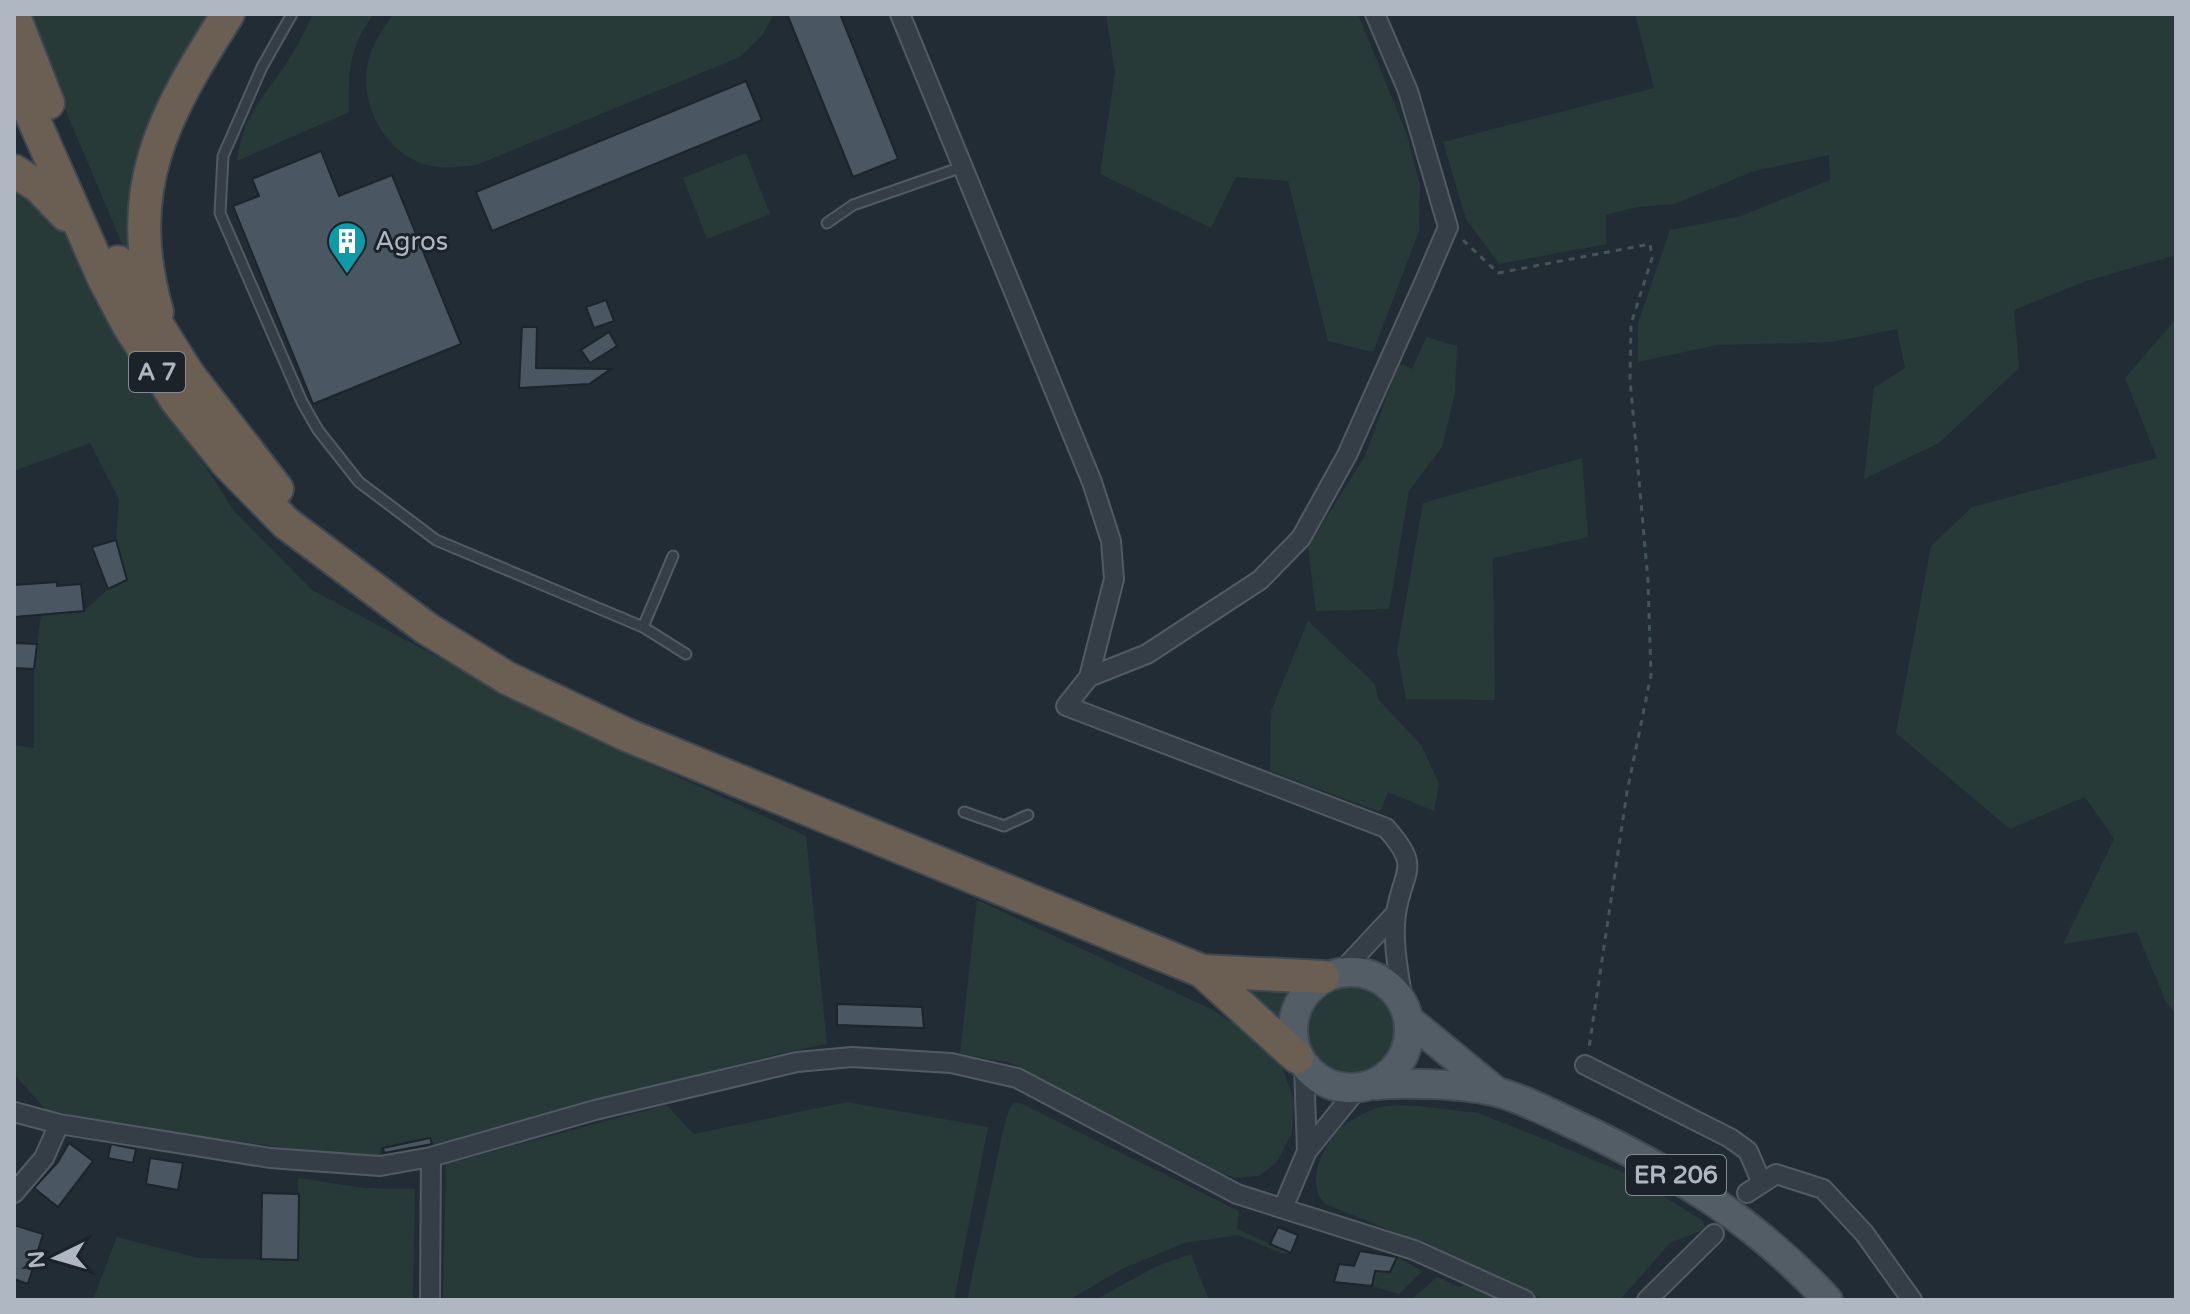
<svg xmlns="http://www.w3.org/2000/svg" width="2190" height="1314" viewBox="0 0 2190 1314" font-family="'Varela Round',sans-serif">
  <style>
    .green { fill: #273a38 }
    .building { fill: #4a5661; stroke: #1c242c; stroke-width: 2 }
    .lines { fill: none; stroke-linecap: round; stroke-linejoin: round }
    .service-casing { stroke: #525b63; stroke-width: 13 }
    .minor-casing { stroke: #525b63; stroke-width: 22 }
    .primary-casing { stroke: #414952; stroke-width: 32 }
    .motorway-casing { stroke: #3f4850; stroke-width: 36 }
    .path { stroke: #435556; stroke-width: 3; stroke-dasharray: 6 6; stroke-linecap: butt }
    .service { stroke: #353d46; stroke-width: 9 }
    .minor { stroke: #353d46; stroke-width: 18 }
    .primary { stroke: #535d66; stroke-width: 28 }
    .motorway { stroke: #6b5f53; stroke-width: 32 }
    .labels { text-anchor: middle; stroke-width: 6; stroke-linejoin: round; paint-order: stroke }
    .shield { fill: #1b222a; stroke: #838b94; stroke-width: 2 }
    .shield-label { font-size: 24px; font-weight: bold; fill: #afb8c2 }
    .poi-label { font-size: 26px; fill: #afb8c2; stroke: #1b222a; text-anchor: start }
  </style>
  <rect width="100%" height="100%" fill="#222c35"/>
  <path class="green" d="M25 14H218L164 98 142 291Z
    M313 14H374C349 46 348 73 349 112L237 161C242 120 259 102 282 70 294 53 304 33 313 14Z
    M393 14H774L763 34 740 57 476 165C460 167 443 169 427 165 386 155 358 103 368 63 372 44 383 29 393 14Z
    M1106 14H1358L1407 135 1420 185 1419 231 1373 352 1328 341 1288 181 1236 177 1211 228 1100 174 1115 72Z
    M1635 14H2176V255L2086 281 2014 310 2019 368 1939 443 1864 479 1874 388 1905 368 1897 329 1832 342 1717 345 1638 362V323L1670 230 1741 216 1830 180 1829 155 1754 171 1674 204 1637 207 1606 215V244L1499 264 1466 219 1443 142 1654 88Z
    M746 153 770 214 707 239 683 178Z
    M14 184 49 210 70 244 91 287 234 511 312 590 560 722 806 836 827 1044 777 1054 487 1130 433 1151 430 1138 380 1148V1161L93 1121 45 1109 14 1074V745L34 748V669L41 615 84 611 108 589 127 580 116 540 119 499 90 443 14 471Z
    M2176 319V1013L2166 1002 2137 932 2063 944 2114 839 2085 797 2010 829 1896 733 1931 546 1972 507 2157 458 2125 378Z
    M1426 337 1457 346 1455 393 1442 447 1409 491 1389 609 1316 611 1308 547 1365 456 1399 363 1412 369Z
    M1582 458 1588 537 1493 558 1495 700 1406 699 1397 651 1423 503Z
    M1308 621 1375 684 1378 699 1421 745 1439 783 1434 811 1388 792 1380 812 1270 771 1271 711Z
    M977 900 1211 1009 1257 1038 1282 1067 1294 1100 1292 1133 1277 1162 1259 1176 1235 1178 1199 1165 1012 1063 960 1054Z
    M1224 981 1292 987 1281 1005 1276 1025Z
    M1304 1029a46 46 0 1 1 92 0a46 46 0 1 1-92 0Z
    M847 1102 988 1127 954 1300H443L446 1164 666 1105 694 1134Z
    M1014 1103H1020L1239 1211 1237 1229 1291 1253 1283 1254 1238 1235 1184 1243 1122 1269 1069 1300H967L1002 1135 1009 1109Z
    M1418 1106 1478 1113 1541 1138 1625 1173 1702 1220 1706 1229 1670 1243 1620 1300H1546L1422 1243 1325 1204C1304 1182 1323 1146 1342 1127 1350 1120 1364 1113 1374 1109 1387 1104 1405 1106 1418 1106Z
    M298 1178 365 1188 415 1189 413 1300H93L117 1237 198 1258 297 1260Z
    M1191 1254 1209 1300H1095L1157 1266Z
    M1397 1257 1422 1271 1399 1294 1372 1286 1375 1271 1390 1272Z
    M1437 1277 1459 1287 1467 1284 1501 1300H1411Z"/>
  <path class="building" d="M787 14H840L898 159 853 177Z
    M746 81 762 120 492 231 476 192Z
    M321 151 339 196 392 175 461 344 313 404 233 206 259 196 252 179Z
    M606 300 614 321 594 328 586 307Z
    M522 327H537L536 368 611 369 589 384 519 388Z
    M609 332 617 346 590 363 581 350Z
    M116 540 127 580 108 589 92 547Z
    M57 582V586L81 584 84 611 14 617V585Z
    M14 643 37 644 34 669 14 668Z
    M837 1004 922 1007 924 1028 837 1025Z
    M430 1138 432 1144 384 1153 383 1148Z
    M69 1143 93 1161 58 1207 34 1188 58 1162Z
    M111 1144 136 1149 133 1163 108 1158Z
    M150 1158 183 1163 178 1190 146 1184Z
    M262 1193 299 1194 298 1260 261 1259Z
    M14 1225 43 1234 28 1284 14 1279Z
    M1278 1227 1298 1235 1291 1253 1270 1244Z
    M1360 1251 1397 1257 1390 1272 1375 1271 1372 1286 1334 1282 1339 1264 1354 1266Z"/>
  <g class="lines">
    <defs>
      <path id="service" d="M292 14 262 67 223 156 220 213 302 402 318 430 359 482 436 540 643 627 686 654
        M827 223 853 205 962 167
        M643 627 673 556
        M964 812 1004 826 1028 815"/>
      <path id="minor" d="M900 14 1092 482 1111 541 1114 579 1089 677 1066 706 1386 828C1423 869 1402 870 1396 914 1392 943 1399 974 1403 1003
        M1089 677 1147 654 1260 580 1301 538 1347 455 1424 283 1448 227 1408 91 1375 14
        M1342 971 1396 913
        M1585 1065 1730 1138 1748 1151 1761 1181
        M1304 1067 1307 1151
        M14 1112 59 1124 270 1158 380 1166 431 1157 595 1110 797 1062 852 1057 951 1063 1017 1078 1237 1194 1414 1250 1525 1300
        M14 1193 44 1158 59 1124
        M1747 1193 1776 1174 1823 1189 1864 1233 1912 1300
        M1283 1208 1307 1151 1358 1088
        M430 1300 431 1157
        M1647 1300 1714 1234"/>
      <path id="primary" d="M1293 1030a58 58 0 1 1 116 0a58 58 0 1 1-116 0Z
        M1408 1019 1497 1092
        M1376 1085C1409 1082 1465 1084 1497 1092 1525 1099 1559 1118 1586 1130 1681 1176 1756 1222 1828 1300"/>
      <path id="motorway" d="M14 16 48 103
        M14 75 104 279 129 326 177 401 227 463 286 523 426 628 507 678 627 735 1202 971 1323 977
        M14 171 38 186 66 215
        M118 262 188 374 277 489
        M157 312C122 188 163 116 228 14
        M1202 971 1297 1057"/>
    </defs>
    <use href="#service" class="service-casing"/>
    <use href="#minor" class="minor-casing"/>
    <use href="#primary" class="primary-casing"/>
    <use href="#motorway" class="motorway-casing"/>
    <path class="path" d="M1463 240 1498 273 1650 244 1652 258 1631 324 1630 379 1648 581 1651 675 1627 792 1589 1048"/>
    <use href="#service" class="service"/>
    <use href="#minor" class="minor"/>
    <use href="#primary" class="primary"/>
    <use href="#motorway" class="motorway"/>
  </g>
  <defs>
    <symbol id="building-pin" viewBox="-11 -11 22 30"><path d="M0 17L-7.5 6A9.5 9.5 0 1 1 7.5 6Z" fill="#0f9aa8" stroke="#1b222a"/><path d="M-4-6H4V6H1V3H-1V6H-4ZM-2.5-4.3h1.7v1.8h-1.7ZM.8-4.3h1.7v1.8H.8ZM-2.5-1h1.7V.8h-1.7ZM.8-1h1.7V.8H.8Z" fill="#fff"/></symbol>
  </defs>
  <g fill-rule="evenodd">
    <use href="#building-pin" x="325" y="219" width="44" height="60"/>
  </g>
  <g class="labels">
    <g class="shield">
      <rect x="129" y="352" width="56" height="40" rx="6"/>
      <rect x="1626" y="1155" width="100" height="40" rx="6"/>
    </g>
    <g class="shield-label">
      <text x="157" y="380">A 7</text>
      <text x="1676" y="1183">ER 206</text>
    </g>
    <g class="poi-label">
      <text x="375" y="250">Agros</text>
    </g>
  </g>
  <rect width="2190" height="1314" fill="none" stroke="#afb8c2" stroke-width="32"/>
  <g transform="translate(56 1258) rotate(265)" stroke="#1b222a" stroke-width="6" paint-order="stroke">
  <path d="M0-6L14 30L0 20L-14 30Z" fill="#afb8c2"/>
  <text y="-12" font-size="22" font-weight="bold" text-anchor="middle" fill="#afb8c2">N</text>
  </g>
</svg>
